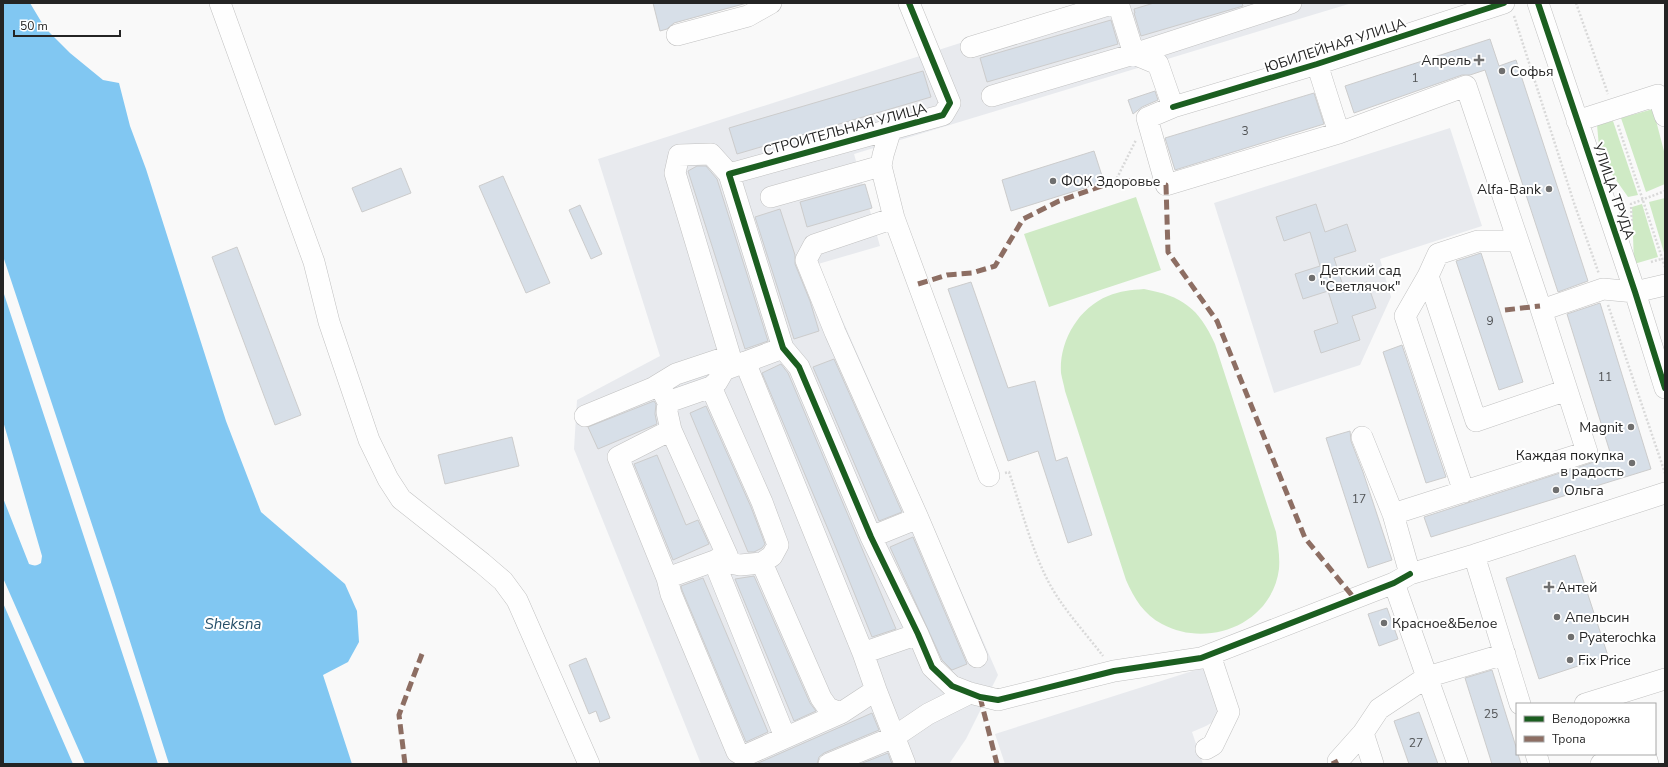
<svg xmlns="http://www.w3.org/2000/svg" width="1668" height="767" viewBox="0 0 1668 767" font-family="'Nunito Sans',sans-serif">
  <style>
    .built { fill: #e8eaee }
    .green { fill: #cfeac5 }
    .water { fill: #81c7f2 }
    .building { fill: #d7dfe8; stroke: #ccc }
    .lines { fill: none; stroke-linecap: round; stroke-linejoin: round }
    .minor-casing { stroke: #c1c1c1; stroke-width: 22 }
    .path { stroke: #d9d9d9; stroke-width: 2.5; stroke-dasharray: 2 2; stroke-linecap: butt }
    .minor { stroke: #fefefe; stroke-width: 21 }
    .quiet { stroke: #8d6e63; stroke-width: 5; stroke-dasharray: 10 5; stroke-linecap: butt }
    .cycleway-casing { stroke: #fff; stroke-width: 8 }
    .cycleway { stroke: #1b5e20; stroke-width: 6 }
    .poi-dot { fill: #6f6f6f; stroke: #fff; stroke-width: 1.5 }
    .labels { text-anchor: middle; stroke-width: 4; stroke-linejoin: round; paint-order: stroke }
    .number-label { font-size: 12px; fill: #515355 }
    .street-label { font-size: 14px; fill: #242424; stroke: #fff }
    .poi-label { font-size: 14px; fill: #242424; stroke: #fff; text-anchor: start }
    .water-label { font-size: 15px; font-style: italic; fill: #27506a; stroke: #fff }
  </style>
  <rect width="100%" height="100%" fill="#f9f9f9"/>
  <path class="built" d="M1085 3H1352L854 154 880 246 818 264 998 675 966 739 949 764H701L574 449 577 400 660 356 598 159Z
    M1450 128 1482 226 1380 259 1391 297 1360 365 1274 393 1214 203Z
    M1205 667 1218 703V719L1206 726 1192 732 1203 764H1005L995 734Z"/>
  <path class="green" d="M1653 109 1665 155V184L1646 192 1621 118Z
    M1613 121 1638 195 1628 197 1600 157 1597 125Z
    M1136 197 1161 270 1049 307 1024 234Z
    M1665 198V256L1649 202Z
    M1642 204 1658 257 1634 264 1632 207Z
    M1144 289C1182 296 1199 308 1215 344L1276 532C1278 545 1280 556 1279 569 1272 624 1208 649 1162 624 1144 615 1134 598 1126 580L1065 391C1064 385 1062 379 1061 373 1059 342 1078 308 1108 296 1120 291 1131 290 1144 289Z"/>
  <path class="water" d="M3 3H30L45 28 70 53 103 80 119 83 130 126 146 169 226 421 261 512 345 584 357 611 359 642 348 662 323 675 352 764H169L113 588 3 256Z
    M3 291 142 713 158 764H85L3 578V498L29 564C34 566 37 566 41 563L42 556 3 421Z
    M3 603 73 764H3Z"/>
  <path class="building" d="M653 3H747L674 23 667 29 660 31Z
    M1154 3H1242L1243 6 1141 36 1134 13H1135L1134 9Z
    M1111 20 1118 44 987 82 980 58Z
    M1490 39 1499 66 1516 60 1588 281 1558 292 1485 70 1470 75H1462L1354 113 1345 86Z
    M923 71 931 97 737 154 729 128Z
    M1155 91 1158 100 1142 107 1133 114 1128 100Z
    M1314 93 1324 124 1175 170 1165 138Z
    M1094 151 1104 182 1011 211 1002 180Z
    M697 166H706L717 179 768 341 745 349 688 171Z
    M401 168 411 193 362 212 352 188Z
    M503 176 550 283 526 293 479 186Z
    M865 184 872 208 807 227 800 202Z
    M1316 204 1325 232 1347 224 1356 251 1334 258 1344 289 1367 282 1376 308 1352 316 1360 340 1321 353 1314 331 1338 323 1328 291 1303 299 1295 274 1320 266 1310 232 1284 241 1276 217Z
    M580 205 602 254 591 259 569 210Z
    M780 209 795 255V264L810 301 819 331 794 339 755 217Z
    M237 247 301 415 275 425 212 257Z
    M1481 253 1523 382 1499 390 1456 261Z
    M971 282 1008 388 1035 381 1056 461 1067 457 1092 535 1068 543 1038 451 1008 461 948 289Z
    M1600 303 1651 469 1431 537 1424 517 1591 463 1596 460 1598 456 1610 452 1567 314Z
    M1402 345 1446 477 1426 483 1383 352Z
    M834 359 902 512 879 521 813 367Z
    M781 364 788 373 896 629 872 637 836 548 762 373Z
    M654 401 656 404 655 414 657 424 598 449 588 427Z
    M706 406 751 507 765 544 762 548 754 552H748L690 413Z
    M1350 431 1351 441 1363 472 1392 560 1368 568 1326 438Z
    M512 437 519 466 445 484 438 455Z
    M657 455 686 525 698 520 709 544 673 560 634 464Z
    M913 537 967 664 952 670 942 660 890 547Z
    M1575 555 1608 656 1539 679 1506 578Z
    M754 576 810 703 816 711 794 721 735 579Z
    M703 578 768 732 746 742 682 590 681 586Z
    M1387 608 1398 639 1379 646 1368 614Z
    M586 658 610 718 600 722 596 711 589 714 569 665Z
    M1492 670 1517 750V754H1518L1521 764H1492L1465 678Z
    M1419 712 1438 764H1409L1394 721Z
    M872 713 879 730 824 753 819 757 817 764H756Z
    M888 753 892 764H860Z"/>
  <g class="lines">
    <defs>
      <path id="minor" d="M220 3 314 262 329 322 369 440 388 479 401 499 482 563 503 581 517 600 589 764
        M1118 3 1134 54 1158 64 1173 107
        M1504 3 1317 64 1173 107 1147 118 1166 185 1339 133 1466 86 1540 306 1587 452 1393 514 1410 574 1474 555 1665 493
        M1538 3 1635 292 1665 388
        M677 35 748 16 771 3
        M971 47 1115 3
        M1317 64 1339 133
        M992 96 1134 54 1291 3
        M1577 121 1658 95 1665 116
        M891 129 883 155 881 166 894 218 989 476
        M729 174 943 115 950 103 909 3
        M771 197 881 166
        M1518 241H1478L1438 254 1428 276 1476 421 1567 390
        M1428 276 1405 316 1464 492
        M1542 310 1603 289 1635 292 1665 285
        M783 348 724 370 730 356 675 173 679 155 711 154 729 174 783 348 799 367 871 537 918 634 932 667 952 686 970 693 998 700 1114 671 1201 658 1394 583 1410 574
        M745 362 863 653 918 634
        M724 370 717 382 711 387 762 502 778 545 772 556 762 563 821 698 828 708 841 713 876 690 905 764
        M662 390 668 402 711 387
        M668 402 667 412 671 430 618 457 667 578 671 594 737 752 744 756 841 713
        M585 416 653 388 676 374 730 356
        M671 430 727 555
        M1362 437 1393 514
        M918 518 977 657
        M871 537 918 518 835 332 806 260 814 245 894 218
        M1474 555 1520 704
        M716 560 727 555 730 563 740 565 762 563
        M667 578 714 561 785 737
        M863 653 876 690
        M1585 704 1665 679
        M1363 733 1373 764
        M1206 749 1213 745 1229 712 1210 655
        M1536 754 1539 764
        M1645 754 1648 764
        M829 764 894 737 928 714 970 693
        M1339 764 1338 761 1363 733 1379 709 1427 677 1394 583
        M1458 764 1427 677 1505 654
        M1601 764 1633 754"/>
    </defs>
    <use href="#minor" class="minor-casing"/>
    <path class="path" d="M1576 3 1608 94
      M1514 16 1574 203 1599 274
      M1618 125 1665 267
      M1115 182 1136 140
      M1632 225 1631 204 1665 191
      M1651 262 1661 259
      M1608 305 1665 473
      M1005 473 1009 472C1021 507 1030 544 1046 577 1060 606 1084 631 1103 656"/>
    <use href="#minor" class="minor"/>
    <path class="quiet" d="M918 284 947 275 972 273 995 266 1023 219 1059 201 1119 180 1150 182 1166 185 1168 252 1217 321 1305 538 1354 598
      M1505 310 1540 306
      M980 697 997 764
      M405 764 399 715 422 654
      M1332 764 1338 761"/>
    <defs>
      <path id="cycleway" d="M909 3 950 103 943 115 729 174 783 348 799 367 871 537 918 634 932 667 952 686 980 697 998 700 1114 671 1201 658 1394 583 1410 574
        M1538 3 1635 292 1665 388
        M1173 107 1317 64 1504 3"/>
    </defs>
    <use href="#cycleway" class="cycleway-casing"/>
    <use href="#cycleway" class="cycleway"/>
  </g>
  <g class="poi-dot">
    <path d="M1477 54h4v4h4v4h-4v4h-4v-4h-4v-4h4z"/>
    <circle cx="1502" cy="71" r="4"/>
    <circle cx="1053" cy="181" r="4"/>
    <circle cx="1549" cy="189" r="4"/>
    <circle cx="1312" cy="278" r="4"/>
    <circle cx="1631" cy="427" r="4"/>
    <circle cx="1632" cy="463" r="4"/>
    <circle cx="1556" cy="490" r="4"/>
    <path d="M1547 581h4v4h4v4h-4v4h-4v-4h-4v-4h4z"/>
    <circle cx="1557" cy="617" r="4"/>
    <circle cx="1384" cy="623" r="4"/>
    <circle cx="1571" cy="637" r="4"/>
    <circle cx="1570" cy="660" r="4"/>
  </g>
  <g class="labels">
    <g class="number-label">
      <text x="1415" y="82">1</text>
      <text x="1245" y="135">3</text>
      <text x="1490" y="325">9</text>
      <text x="1605" y="381">11</text>
      <text x="1359" y="503">17</text>
      <text x="1491" y="718">25</text>
      <text x="1416" y="747">27</text>
    </g>
    <g class="street-label">
      <text transform="translate(1335 45) rotate(-18)" y="5">ЮБИЛЕЙНАЯ УЛИЦА</text>
      <text transform="translate(845 129) rotate(-15)" y="5">СТРОИТЕЛЬНАЯ УЛИЦА</text>
      <text transform="translate(1614 191) rotate(71)" y="5">УЛИЦА ТРУДА</text>
    </g>
    <g class="poi-label">
      <text x="1471" y="65" text-anchor="end">Апрель</text>
      <text x="1510" y="76">Софья</text>
      <text x="1061" y="186">ФОК Здоровье</text>
      <text x="1541" y="194" text-anchor="end">Alfa-Bank</text>
      <text x="1320" y="275">Детский сад<tspan x="1320" dy="16">"Светлячок"</tspan></text>
      <text x="1623" y="432" text-anchor="end">Magnit</text>
      <text x="1624" y="460" text-anchor="end">Каждая покупка<tspan x="1624" dy="16">в радость</tspan></text>
      <text x="1564" y="495">Ольга</text>
      <text x="1557" y="592">Антей</text>
      <text x="1565" y="622">Апельсин</text>
      <text x="1392" y="628">Красное&amp;Белое</text>
      <text x="1579" y="642">Pyaterochka</text>
      <text x="1578" y="665">Fix Price</text>
    </g>
    <g class="water-label">
      <text x="233" y="629">Sheksna</text>
    </g>
  </g>
  <rect width="1668" height="767" fill="none" stroke="#242424" stroke-width="8"/>
  <rect x="1516" y="703" width="140" height="52" fill="#ffffff" stroke="#a7a7a7"/>
  <rect x="1524" y="716" width="20" height="6" fill="#1b5e20" stroke="#a7a7a7"/>
  <text x="1552" y="723" font-size="12" fill="#242424">Велодорожка</text>
  <rect x="1524" y="736" width="20" height="6" fill="#8d6e63" stroke="#a7a7a7"/>
  <text x="1552" y="743" font-size="12" fill="#242424">Тропа</text>
  <path d="M14 30v6h106v-6" fill="none" stroke="#242424" stroke-width="2"/>
  <text x="20" y="30" font-size="12" fill="#242424" stroke="#ffffff" stroke-width="3" paint-order="stroke">50 m</text>
</svg>
